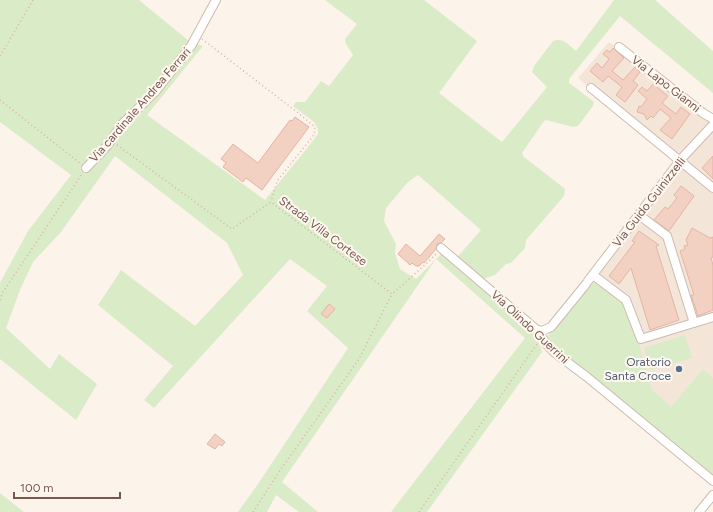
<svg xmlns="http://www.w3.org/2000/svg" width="713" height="512" viewBox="0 0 713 512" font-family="Figtree,sans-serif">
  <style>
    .residential { fill: #f4e5d9 }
    .green { fill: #daebc8; fill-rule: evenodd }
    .building { fill: #f2d0c2; stroke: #e4b5a3 }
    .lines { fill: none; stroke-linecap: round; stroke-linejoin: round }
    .minor-casing { stroke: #cfbaaf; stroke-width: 10 }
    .path { stroke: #d7b3a4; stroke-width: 1.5; stroke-dasharray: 1 3; stroke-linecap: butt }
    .minor { stroke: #fff; stroke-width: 8 }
    .service-dot { fill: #5c6f8a; stroke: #fff8f1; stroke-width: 1.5 }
    .labels { text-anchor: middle; stroke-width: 4; stroke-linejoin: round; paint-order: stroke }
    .street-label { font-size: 12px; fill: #78584d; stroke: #fff8f1 }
    .service-label { font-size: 12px; fill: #4e5e75; stroke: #fff8f1; text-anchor: end }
  </style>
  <rect width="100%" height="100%" fill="#fcf4ea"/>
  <path class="residential" d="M609 42 709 120H713V443L652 393 593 275 680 161 675 159 578 78Z"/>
  <path class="green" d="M0 0H139L189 41 203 46 147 115 265 200 312 142 318 134V129L314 122 293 106 296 102H305L321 81 329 86 353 55 346 44 345 39 357 24 325 0H424L477 41 439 93 502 142 547 87 532 72 534 66 553 41C563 37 569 45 576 51L614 0H655L713 51V93L620 16 569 79V83L572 85 594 102 593 106 578 126 573 127 546 120 544 121 522 153 524 157 564 188 565 191 564 196 526 240 525 248 511 263 506 264 495 275 477 281 536 334 542 352 427 512H391L525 338 436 259 282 482 318 512H299L276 495 267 512H238L258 484 348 348 307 311 327 286 290 259 154 408 144 400 173 366 98 305 118 275 121 270 195 326 243 275 227 243 115 156 61 232 33 262 20 290 6 328 50 369 59 354 97 384 76 420 0 359V283L28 231 71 175 0 122ZM418 175 481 230 453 262 442 253 416 279 400 269 395 253 396 244 384 221 386 208 408 182Z
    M594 282H598L627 304 630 310 652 390 671 407 703 369 713 378V479L552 348 545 339 588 286H590Z
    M685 335 692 358 651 370 644 348Z
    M0 493 24 512H0Z"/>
  <path class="building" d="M613 48 624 58 612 71 623 80 635 67 640 72 633 81 638 85 625 102 616 95 622 87 608 76 603 82 590 71 597 63 602 68 609 59 603 54 607 50 610 52Z
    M653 84 668 96 662 103 676 114 681 107 690 114 672 139 660 130 671 118 660 109 653 118 651 116 647 120 644 114 637 112 639 106 641 107 647 99 638 91 642 87 647 91Z
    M295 117 309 127 262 190 246 178 243 182 223 167 226 163 221 159 233 144 258 163 290 120 292 121Z
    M713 156V179L702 168Z
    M681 186 694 196 669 231 654 220 665 207 668 209 677 198 674 195Z
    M692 228 710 238 713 237V257L711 258 713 265V310L698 316 691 295H694L680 251 685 249 684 246 688 245 686 240Z
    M639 231 659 245 656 246 679 320 650 330 631 268 619 284 609 276 635 242 632 241Z
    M439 234 445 239 441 243 437 244 436 249 424 263 423 262 419 266H416L412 263 410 265 398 254 406 244 420 256Z
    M329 304 335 309 327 318 321 314Z
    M215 434 225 442 222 446 219 444 215 449 207 444Z"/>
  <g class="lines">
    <defs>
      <path id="minor" d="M619 47 703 113 713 119
        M591 88 713 188
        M86 168 107 146 122 124 155 92 191 46 216 0
        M639 215 667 236 694 323
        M441 248 537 330 547 345 555 353 587 377 713 481
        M593 275 626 300 641 339 713 317
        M588 281 682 158 713 125
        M537 330 542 331 551 327 586 284
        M699 512 713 495"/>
    </defs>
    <use href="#minor" class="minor-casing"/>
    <path class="path" d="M202 39 297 112 315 127 314 135 277 181 271 202
      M0 56 33 0
      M0 100 81 164
      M117 145 232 229 271 202 392 294 426 264 436 254
      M0 300 3 292 82 174
      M253 512 281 469 359 359 392 294
      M419 512 537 344"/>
    <use href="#minor" class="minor"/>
  </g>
  <circle class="service-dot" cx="679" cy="369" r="4"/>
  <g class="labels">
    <g class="street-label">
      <text transform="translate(666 84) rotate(38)" y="4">Via Lapo Gianni</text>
      <text transform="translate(140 105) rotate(-49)" y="4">Via cardinale Andrea Ferrari</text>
      <text transform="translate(649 202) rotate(-52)" y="4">Via Guido Guinizzelli</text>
      <text transform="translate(323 231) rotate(37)" y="4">Strada Villa Cortese</text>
      <text transform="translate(530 327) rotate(43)" y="4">Via Olindo Guerrini</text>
    </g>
    <g class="service-label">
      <text x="671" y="366">Oratorio<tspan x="671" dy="14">Santa Croce</tspan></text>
    </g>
  </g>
  <path d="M14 492v6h106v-6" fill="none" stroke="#78584d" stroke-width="2"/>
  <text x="20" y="492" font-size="12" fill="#78584d" stroke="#fff8f1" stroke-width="3" paint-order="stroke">100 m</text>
</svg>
